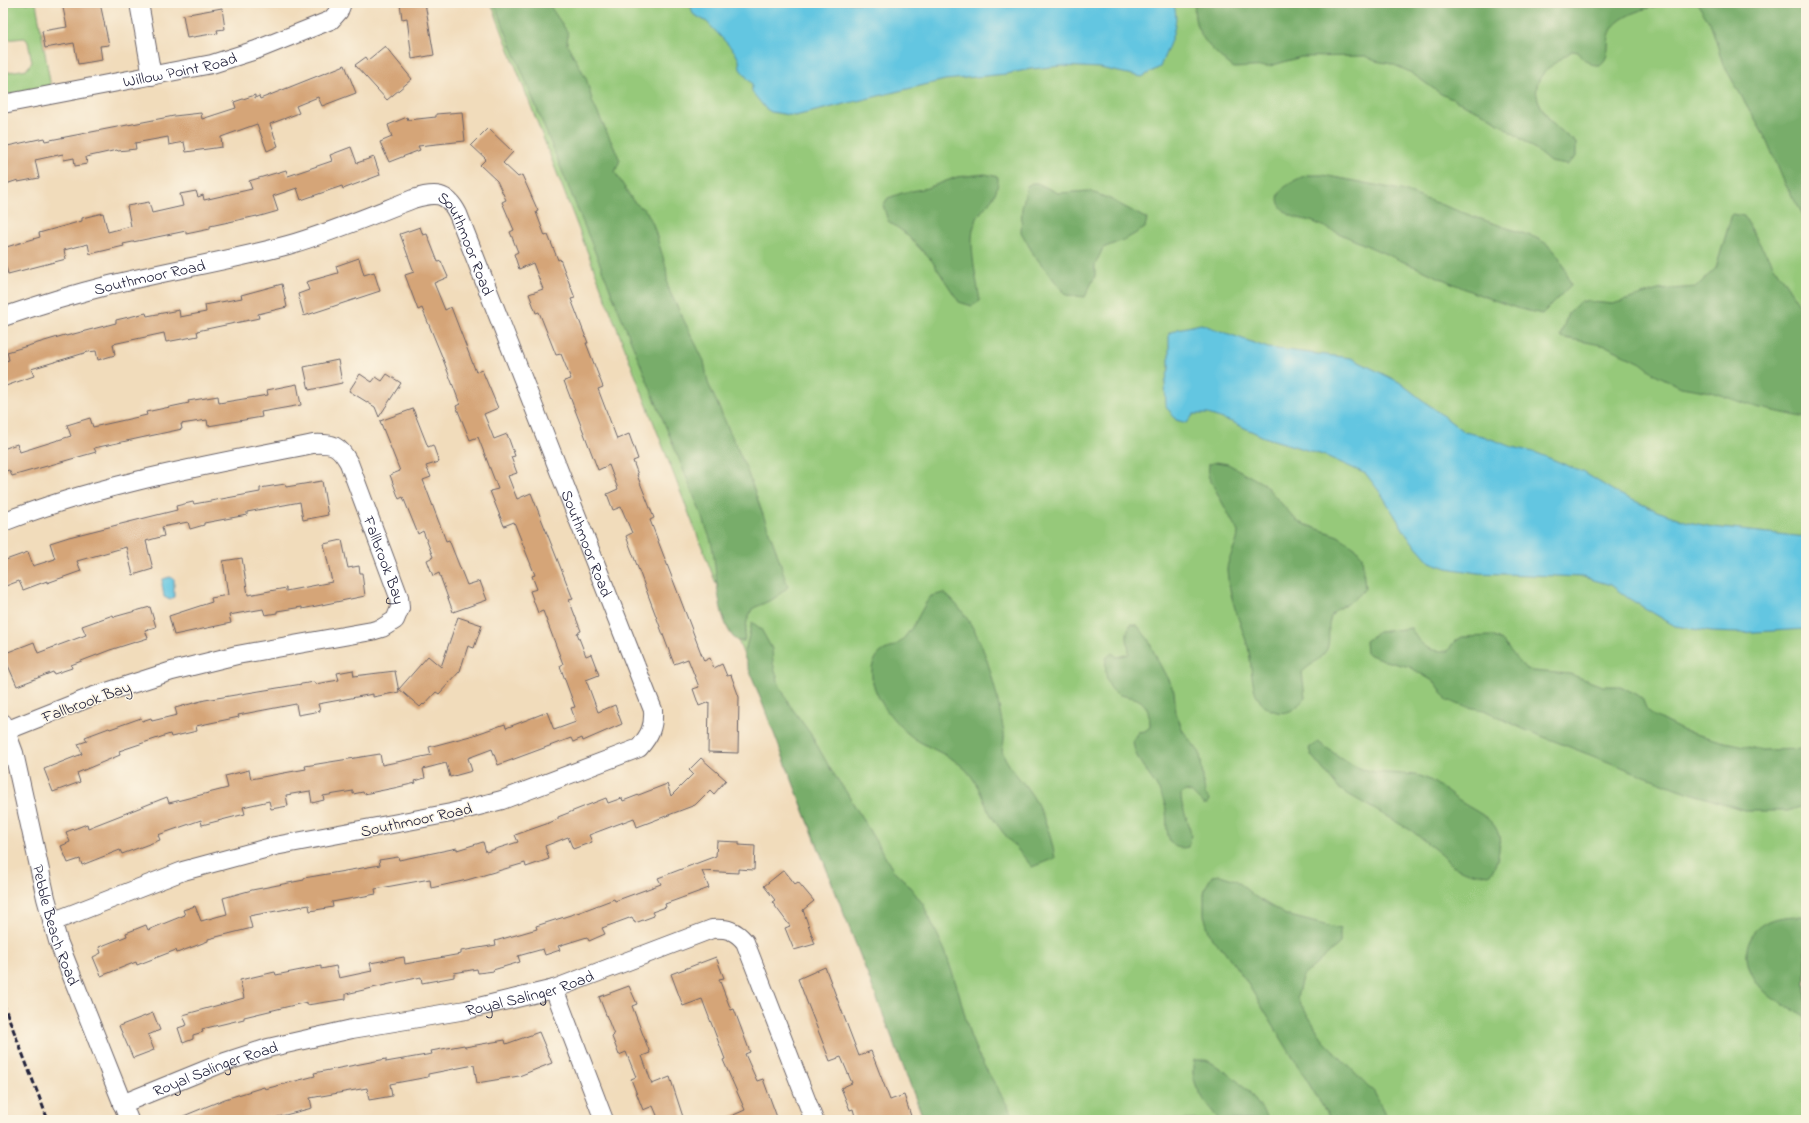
<svg xmlns="http://www.w3.org/2000/svg" width="1809" height="1123" viewBox="0 0 1809 1123" font-family="'Indie Flower',sans-serif">
  <style>
    .green { fill: #96c97a; stroke: #5c765a }
    .forest { fill: #78ad6a; stroke: #4d6852 }
    .water { fill: #63c6e1; stroke: #42748e }
    .building { fill: #d5a578 }
    .lines { fill: none; stroke-linecap: round; stroke-linejoin: round }
    .minor-casing { stroke: #6a6368; stroke-width: 20 }
    .minor { stroke: #fff; stroke-width: 18 }
    .rail { stroke: #22223b; stroke-width: 3; stroke-dasharray: 6 3; stroke-linecap: butt }
    .labels { text-anchor: middle; stroke-width: 3; stroke-linejoin: round; paint-order: stroke }
    .street-label { font-size: 16px; fill: #22223b; stroke: #fcf5e5 }
  </style>
  <rect width="100%" height="100%" fill="#fcf5e5"/>
  <filter id="ink" filterUnits="userSpaceOnUse"><feTurbulence type="fractalNoise" baseFrequency=".025" numOctaves="2"/><feDisplacementMap in="SourceGraphic" scale="8" xChannelSelector="R" yChannelSelector="G"/><feConvolveMatrix kernelMatrix="1 2 1 2 8 2 1 2 1" color-interpolation-filters="sRGB"/></filter>
  <filter id="wash" filterUnits="userSpaceOnUse"><feTurbulence type="fractalNoise" baseFrequency=".012" numOctaves="4" result="noise"/><feDisplacementMap in="SourceGraphic" scale="16" xChannelSelector="R" yChannelSelector="G"/><feGaussianBlur stdDeviation="0.9" result="paint"/><feColorMatrix in="noise" values="0 0 0 0 0 0 0 0 0 0 0 0 0 0 0 0 0 1.4 0 .05"/><feComposite in="paint" operator="in"/></filter>
  <g filter="url(#wash)">
    <rect width="100%" height="100%" fill="#f1dcbb"/>
    <path class="green" d="M3 3H36L51 87 3 96V73L27 69 32 62 28 42 25 38 3 40Z
      M491 3H1806V1120H924Z"/>
    <path class="forest" d="M494 3H548L568 33 567 44 586 78 593 103 620 160 615 172 633 201 647 212 653 224 666 267 668 288 704 361 708 383 746 468 777 553 788 587 775 598 752 609 747 621 744 641H737C715 622 718 569 711 541 709 535 706 528 704 521Z
      M1195 3H1674C1654 6 1613 13 1609 37 1607 49 1610 57 1600 65 1589 66 1584 60 1578 52L1572 51C1551 66 1525 79 1542 108 1546 114 1549 120 1554 125 1561 132 1569 137 1576 143V157L1567 165 1550 162 1527 143 1487 115 1441 94 1410 72 1392 64 1375 61 1365 56 1301 57 1270 66 1234 68C1213 52 1190 32 1195 3Z
      M1697 3H1797L1806 21V220L1785 184 1766 139 1723 64 1711 25Z
      M985 174 998 177C999 202 980 205 974 226 968 245 977 280 980 301L972 306 959 302 932 261 905 233 888 221 883 205 888 198 902 193 927 188 957 177Z
      M1307 175H1323L1401 190 1475 217 1534 237C1558 247 1563 263 1571 285L1542 314 1516 308 1472 292 1311 221C1303 219 1293 218 1287 213 1264 195 1291 181 1307 175Z
      M1032 183H1037L1058 193 1089 191 1110 199 1147 219 1145 228 1126 239 1103 248 1095 265V276L1085 297 1066 295 1034 255 1021 232 1022 208 1027 186Z
      M1732 214 1744 216 1761 246 1802 309 1806 326V418L1756 407 1711 392 1681 387 1655 374 1641 363 1606 346 1560 337 1568 313 1581 301 1613 304 1658 290 1696 287 1716 268Z
      M1216 462 1228 464 1264 484 1298 522 1338 536 1355 547 1362 556 1365 588C1357 602 1338 605 1332 615 1326 625 1331 639 1327 649 1322 658 1310 665 1302 672L1305 698C1297 707 1290 715 1277 712 1247 705 1254 670 1248 647 1240 622 1229 597 1227 570 1227 558 1238 546 1238 532L1208 476 1209 464Z
      M944 593C983 624 994 680 1003 727 1003 730 1005 735 1004 739 1004 744 1001 749 1003 753 1008 767 1019 777 1027 788 1042 808 1051 834 1055 858L1032 867C1020 851 1005 837 994 820 983 804 980 784 966 770 951 755 932 750 915 739 893 724 855 678 880 653 884 649 892 648 896 645 900 643 904 638 907 634 917 623 921 608 931 596Z
      M752 622 761 629 772 649 773 663 779 684 789 704 810 733 831 770 847 793 893 870 906 882 923 904 945 951 959 993 970 1035 979 1057 1016 1120H924L744 656Z
      M1131 624 1137 625 1148 639 1157 659 1174 691 1176 713 1183 731 1200 753 1205 794 1209 799 1208 804H1203L1191 792 1185 791 1181 795C1181 814 1197 831 1188 847 1181 849 1174 848 1170 841 1164 829 1169 814 1164 802 1157 779 1134 764 1133 740L1138 732 1145 731 1150 727C1150 711 1146 700 1130 697 1126 696 1121 696 1118 694 1105 688 1105 670 1106 658L1112 653 1117 657 1129 654C1129 643 1123 634 1131 624Z
      M1411 628C1419 645 1429 652 1448 651L1453 643 1462 637 1492 636 1502 641 1525 668 1532 671 1570 674 1602 686H1621L1642 698 1646 708 1654 716 1684 731 1725 742 1762 750 1806 749V805L1788 811H1747L1678 789 1523 729 1484 710 1463 706 1447 700 1436 683 1410 667 1385 661 1366 653 1365 641 1378 632Z
      M1318 742C1332 751 1346 763 1362 769 1381 775 1401 772 1420 776 1434 780 1446 792 1458 800 1478 814 1504 820 1499 850 1498 859 1495 868 1489 875L1465 872 1452 866 1442 855 1412 831 1339 789 1311 755 1309 748Z
      M1220 875 1236 880 1254 896 1286 915 1340 929V943L1302 977 1297 998 1324 1041 1374 1092 1388 1120H1331L1246 981 1223 949 1212 939 1209 932 1204 915V895L1205 888 1212 876Z
      M1806 916V1017C1790 1006 1780 1006 1765 992 1745 972 1737 941 1764 924 1776 916 1792 916 1806 916Z
      M1194 1060H1206L1212 1063 1229 1074 1248 1090 1269 1120H1219C1206 1102 1188 1084 1194 1060Z"/>
    <path class="water" d="M690 3H817L826 5 837 3H1173C1182 23 1167 48 1160 67L1142 77 1100 68 1061 66 1031 69 1006 74 945 80 795 116 771 112 765 108 752 92V84L740 69 739 60 735 52 707 22 693 14Z
      M1201 324 1268 348 1351 358 1399 382 1464 432 1483 436 1509 446 1537 453 1583 472 1617 493 1657 511 1688 522 1713 527 1806 537V629L1738 633 1711 632 1675 626 1628 598 1611 585 1583 577 1477 573 1447 568 1430 562 1408 537 1382 495 1366 474 1326 456 1264 437 1232 422 1208 414H1194L1187 423 1176 420 1166 406 1165 383 1169 369V333L1178 329Z
      M170 577 174 579V597L170 600 164 597 162 584 163 579Z"/>
    <g id="blocks">
      <path class="building" d="M62 3H100L109 45 100 46 102 60 78 64 74 43 45 48 42 31 67 27Z
        M400 3H425L434 55 412 59 407 18 402 19Z
        M222 8 225 29 217 30 218 33 187 38 183 15Z
        M385 46 412 79 387 100 355 65 366 57 368 60Z
        M345 65 356 93 322 106 318 97 296 106 299 113 270 124 278 146 267 151 257 124 221 137 222 147 186 152 184 142 169 145 168 137 135 143 136 149 118 151 117 150 86 157 87 164 75 166 74 158 64 160 63 154 35 160 39 178 18 182V180L3 185V147L44 138 45 141 174 116 201 113 202 119 236 108 234 102 255 95V98L259 96 260 99Z
        M462 112 465 141 418 146 420 150 389 162 380 142 392 137 388 125 407 117 408 120 436 117V114Z
        M488 128 513 152 503 163 518 177 522 175 538 211 536 212 545 236 548 235 558 260 560 259 575 298 571 299 588 343H586L603 387 598 389 617 439 629 434 638 459 633 461 638 475H637L654 518 650 520 704 661 710 658 714 668 722 664 727 676 731 675 739 697 738 753 708 752 709 702 699 706 693 689 699 687 688 659 674 664 626 536 632 533 621 507 613 510 607 494 618 489 609 465 598 470 564 381 571 379 561 354 556 355 539 312 536 313 529 294 543 289 533 263 519 269 514 254 518 252 510 232 514 230 502 202 506 200 497 181 480 165 486 159 471 145Z
        M351 147 357 163 374 157 380 175 343 189 342 186 301 200 297 188 273 196 278 211 257 217V216L210 226V229L186 234V231L123 244 124 246 90 254 88 244 64 250 66 259 8 274 3 257V248L40 237 39 233 82 221V218L103 213 108 232 131 226 127 206 149 202 152 213 183 206 180 194 196 191 198 197 203 195 204 200 252 189 249 181 286 170 288 176 332 161 330 155Z
        M420 227 423 235 427 234 438 262 441 261 448 277 434 283 445 310 451 307 476 372 482 370 498 408 484 414 494 439 507 434 515 456 511 457 517 473 508 476 517 499 531 493 573 599 569 600 581 631 577 633 586 656 591 654 599 675 586 680 598 712 615 705 622 724 583 741 582 738 573 742 571 738 498 765 492 749 468 758 472 771 450 777 446 763 423 769 425 778 415 781 416 783 394 788 364 794 363 792 353 794V791L323 796 324 800 312 803 310 791 286 795 288 806 271 809 269 801 243 807 245 814 202 825 201 820 158 835 160 840 122 854 120 850 82 865 80 859 68 863 61 846 70 842 66 832 87 824 88 828 167 797 169 803 228 788 225 776 249 770 251 779 306 769 305 766 380 754 382 765 431 755 429 747 474 735 505 724 506 728 547 712 554 730 576 722 571 708 575 707 560 666 563 664 543 611 538 613 530 591 537 589 532 576 535 575 514 522 504 526 490 491 498 489 478 437 470 440 456 406 460 404 441 354 422 308 418 310 405 275 414 272 400 234Z
        M359 258 364 275 374 272 380 291 304 316 298 294 309 290 306 282 338 273 336 266Z
        M282 284 287 307 258 314 259 318 197 331 198 336 166 342 164 333 113 344 115 355 98 360 96 351 88 352 31 369 34 376 3 387V362L9 360 7 352 65 335 66 336 116 323V320L146 313 147 316 179 310 180 317 206 312 205 305 242 298 241 295Z
        M338 360 342 383 309 390 304 367Z
        M360 374 372 382 376 377 382 381 387 374 401 383 379 417 375 407 349 391Z
        M297 384 301 405 261 412 262 417 208 426 207 420 181 424 182 429 94 448 96 452 12 476 9 470 3 472V449L17 444 20 452 71 436 67 425 90 418 93 427 147 415 146 412 189 403 188 401 218 396 219 403 268 395 267 390Z
        M413 409 428 447 433 445 439 462 426 466 431 477 423 480 446 541 449 540 467 585 480 581 487 600 453 612 439 573 433 576 427 560 433 557 423 531 418 534 403 497 399 499 390 475 400 471 380 421Z
        M322 481 328 515 303 520 300 502 247 512V515L204 523V525L190 529 188 522 162 527 164 536 146 541 153 569 133 575 126 547 77 561 81 571 47 583V581L23 590 19 581 3 587V561L28 552 33 566 55 559 50 543 69 537 177 510 176 506 193 502 194 504 260 492V488L285 484 286 487Z
        M342 540 348 568 359 566 360 573H362L365 596 302 609V607L277 611V613L265 615 263 609 229 615 231 623 174 635 169 616 212 602 211 598 228 595 223 561 242 558 248 595 286 588V591L332 582 324 544Z
        M150 607 156 627 145 630 148 638 110 650 71 665 72 668 54 674 53 672 17 686 3 654 34 642 38 653 86 635 82 626 113 615 114 617Z
        M458 617 482 625 474 648 468 646 460 671 439 694 436 692 424 705 423 704 420 707 399 689 428 656 441 667Z
        M353 670 354 676 395 671 399 692 373 697V694L318 704 320 711 298 715 296 704 238 715 239 717 196 726 197 731 171 737 170 734 119 751 120 755 77 773 80 782 53 792 44 769 82 754 78 744 87 741 85 737 109 728 110 729 141 718 142 721 151 718 152 721 177 715 175 708 205 700 314 682 315 684 339 680 337 673Z
        M701 758 726 780 714 794 710 790 695 805 637 827 634 818 589 835 592 842 573 849 568 837 545 846 549 859 526 867 525 863 467 880 431 888 430 879 375 889 376 894 332 902 333 907 310 911 309 905 249 916 252 928 208 939V941L177 953 176 950 137 965 136 962 101 976 93 957 101 953 99 947 127 936 126 933 146 925 148 930 185 915 183 910 195 906 201 921 227 914 223 898 252 890 304 880V878L380 865 379 860 398 857 399 860 457 848V850L483 842 486 852 518 842 515 835 549 823 558 819V817L606 798 608 803 622 798 623 801 667 784 671 796 693 774 689 770Z
        M717 841 739 842V845L755 846 754 870 738 869V873L702 871 709 888 665 904 666 907 652 912 654 916 635 923 632 917 602 928 605 934 589 941 587 937 558 946 560 950 545 955 543 949 518 956 520 962 493 970 494 971 478 973 477 969 454 973V977L422 983 421 977 346 994V999L307 1005V1002L244 1017V1019L202 1029 203 1032 193 1035V1039L183 1043 178 1028 187 1025 183 1015 244 998 240 980 275 972 276 975 321 966V969L336 966 339 978 372 971 370 963 404 957 405 964 461 954V951L496 945 495 941 537 929 536 926 580 912 614 899 615 901 661 884 658 878 716 856Z
        M784 870 795 884 798 882 814 901 803 910 815 944 794 950 785 928 790 926 772 902 775 900 764 886Z
        M716 957 724 978 719 979 731 1010 734 1009 750 1052 745 1054 757 1081 763 1079 778 1120H722L745 1110 723 1060 725 1059 702 999 683 1006 671 974Z
        M825 967 859 1056 871 1051 890 1100 904 1095 911 1116 907 1117 908 1120H856L853 1109 850 1110 841 1088 852 1083 841 1057 830 1061 798 979Z
        M629 986 637 1004 632 1006 650 1053 642 1056 652 1084 670 1077 684 1120H659L653 1106 643 1110 631 1079 636 1077 626 1052 619 1055 612 1037 614 1035 599 997Z
        M153 1013 160 1030 148 1035 154 1050 133 1058 119 1026Z
        M539 1032 552 1063 519 1076 477 1083 474 1065 428 1074V1077L390 1084 392 1096 369 1100 367 1088 310 1098 312 1108 274 1118 275 1120H174L225 1099 264 1087 265 1089 315 1076 314 1073 386 1059V1062L432 1054 431 1051 464 1045 465 1047 505 1040 506 1044Z"/>
    </g>
  </g>
  <g filter="url(#ink)">
    <use href="#blocks" fill-opacity="0" stroke="#6a6368" stroke-width="1"/>
    <g class="lines">
      <defs>
        <g id="minor">
          <path d="M139 3 152 76"/>
          <path id="s1" d="M3 104 212 64 256 50 331 20 339 11 342 3"/>
          <path id="s2" d="M3 317C38 305 74 294 110 285 169 270 229 261 288 245 330 233 372 215 413 199 435 192 447 192 458 214L653 710C654 727 650 735 639 748L502 800 451 813 275 846 183 871 52 922"/>
          <path id="s3" d="M3 522C103 483 208 465 313 444 333 443 339 445 349 463L399 597 400 608 395 620 382 628 372 631 237 655 172 671 91 697 3 732"/>
          <path id="s4" d="M3 723 14 753 46 898 58 941 129 1120"/>
          <path d="M554 989 604 1120"/>
          <path id="s5" d="M122 1104 225 1062 268 1048 352 1029 466 1010 554 989 712 929C727 928 735 930 745 942L814 1120"/>
        </g>
      </defs>
      <use href="#minor" class="minor-casing"/>
      <use href="#minor" class="minor"/>
      <path class="rail" d="M3 1003 48 1120"/>
    </g>
  </g>
  <g class="labels">
    <g class="street-label">
      <text dy="6" stroke="none"><textPath href="#s1" startOffset="180">Willow Point Road</textPath></text>
      <text dy="6" stroke="none"><textPath href="#s2" startOffset="511">Southmoor Road</textPath></text>
      <text dy="6" stroke="none"><textPath href="#s2" startOffset="152">Southmoor Road</textPath></text>
      <text dy="6" stroke="none"><textPath href="#s2" startOffset="835">Southmoor Road</textPath></text>
      <text dy="6" stroke="none"><textPath href="#s3" startOffset="468">Fallbrook Bay</textPath></text>
      <text transform="translate(86 701) rotate(-20)" y="6">Fallbrook Bay</text>
      <text transform="translate(416 819) rotate(-12)" y="6">Southmoor Road</text>
      <text dy="6" stroke="none"><textPath href="#s4" startOffset="209">Pebble Beach Road</textPath></text>
      <text dy="6" stroke="none"><textPath href="#s5" startOffset="424">Royal Salinger Road</textPath></text>
      <text dy="6" stroke="none"><textPath href="#s5" startOffset="100">Royal Salinger Road</textPath></text>
    </g>
  </g>
  <rect width="1809" height="1123" fill="none" stroke="#fcf5e5" stroke-width="16"/>
</svg>
